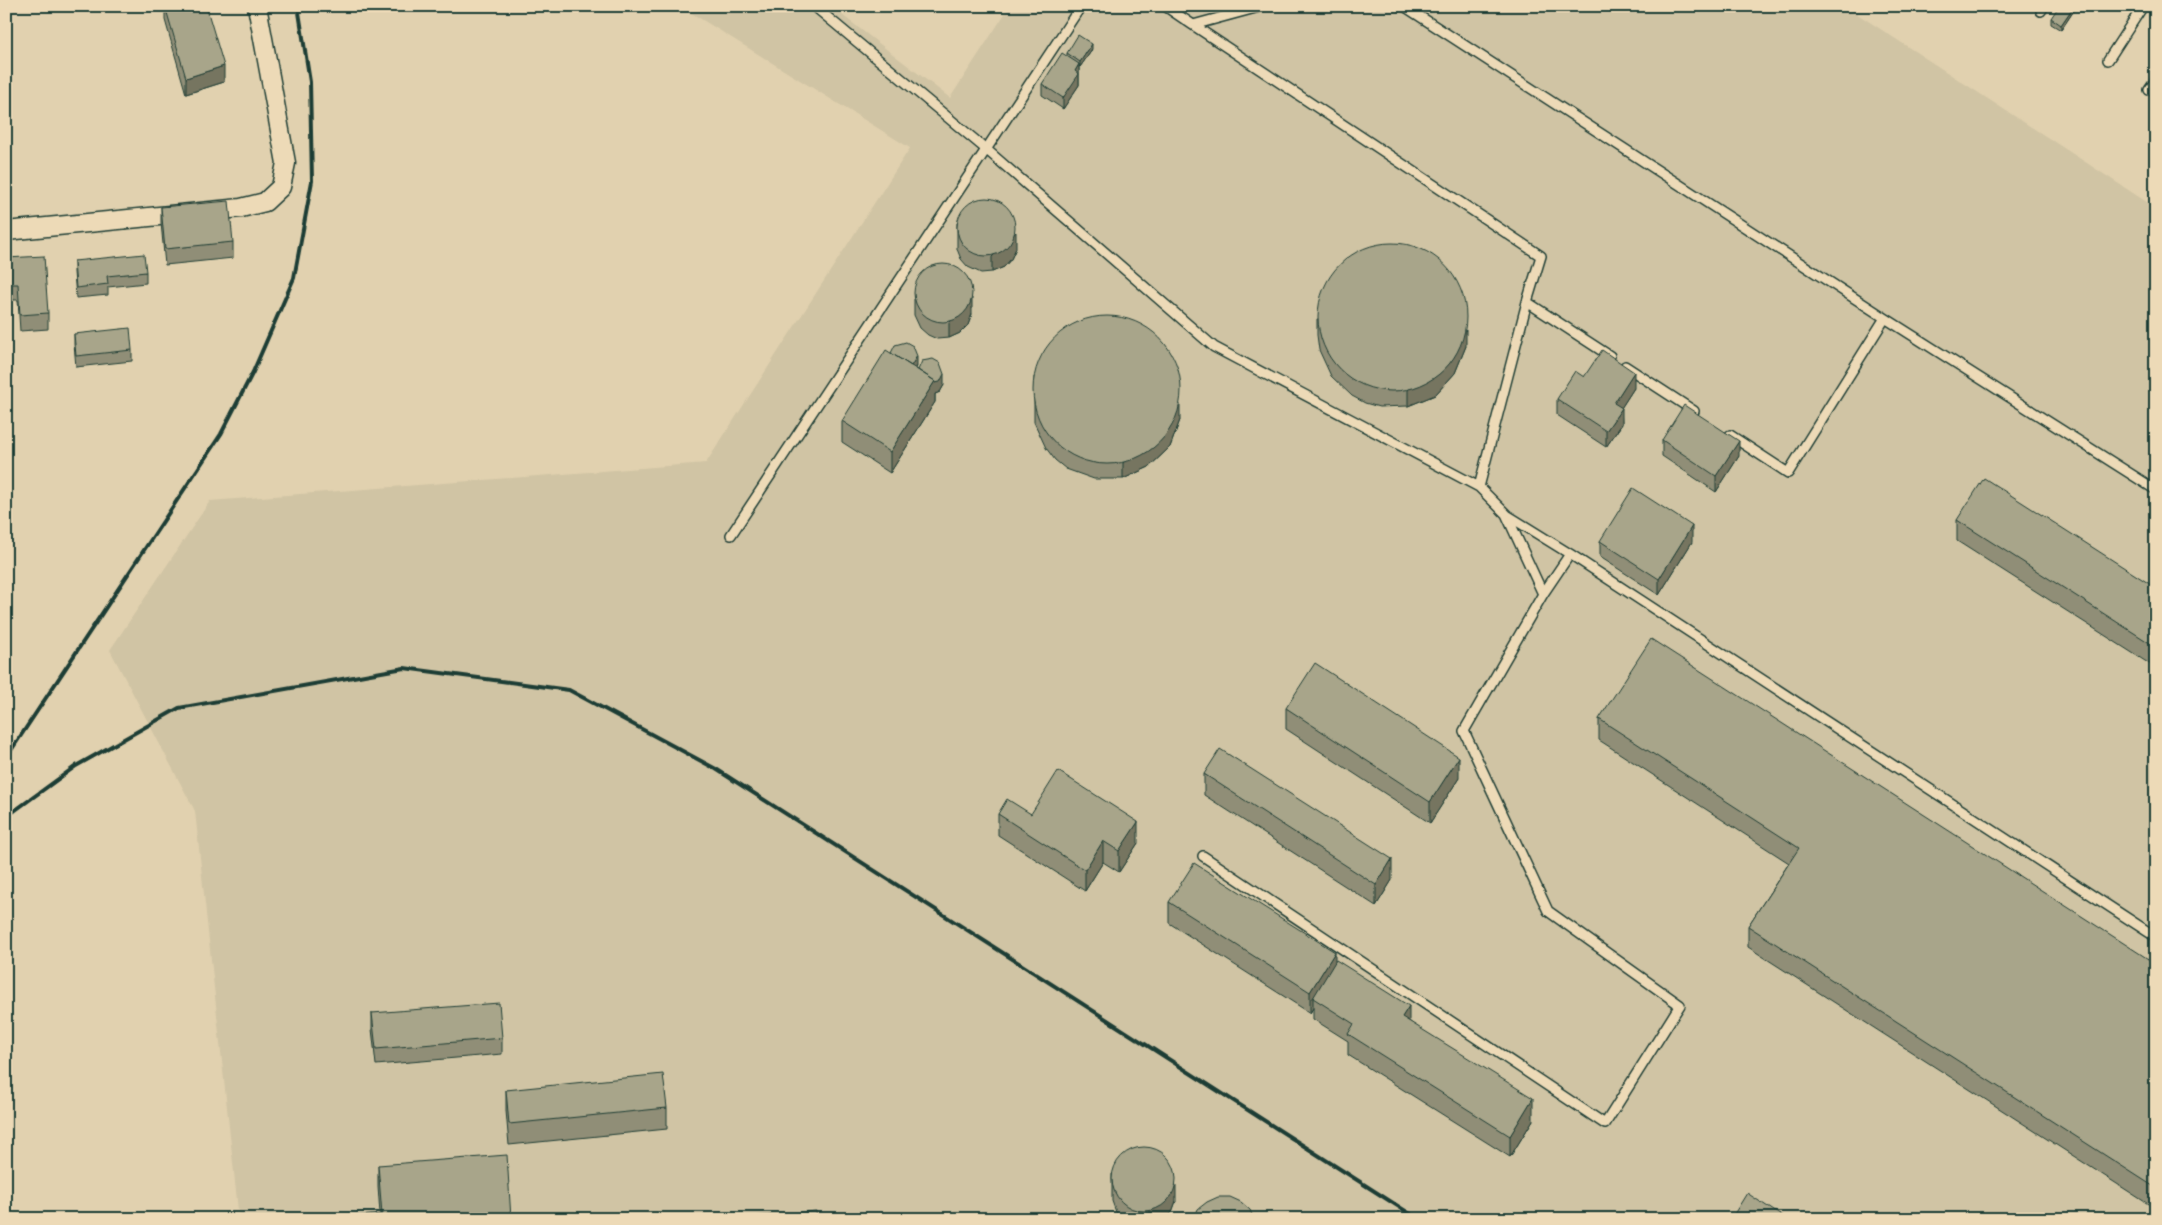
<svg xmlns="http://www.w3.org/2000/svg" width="2162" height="1225" viewBox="0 0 2162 1225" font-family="'Playpen Sans',sans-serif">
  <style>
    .built { fill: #d0c4a4 }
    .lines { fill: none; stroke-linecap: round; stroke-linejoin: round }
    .lane-casing { stroke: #1f3d34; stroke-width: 12 }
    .street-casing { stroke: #1f3d34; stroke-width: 21 }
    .lane { stroke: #eddab7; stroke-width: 9 }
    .street { stroke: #eddab7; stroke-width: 18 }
    .rail { stroke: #1f3d34; stroke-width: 4 }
    .wall { fill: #908e77; stroke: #1f3d34 }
    .shaded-wall { fill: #767461; stroke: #1f3d34 }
    .building { fill: #a8a58a; stroke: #1f3d34 }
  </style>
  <rect width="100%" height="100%" fill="#e1d1af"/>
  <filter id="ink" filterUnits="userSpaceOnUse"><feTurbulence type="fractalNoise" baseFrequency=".02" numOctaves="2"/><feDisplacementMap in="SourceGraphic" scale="10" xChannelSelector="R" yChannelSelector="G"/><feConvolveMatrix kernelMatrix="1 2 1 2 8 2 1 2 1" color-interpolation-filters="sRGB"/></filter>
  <g filter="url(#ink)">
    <path class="built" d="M680 6H842V15L950 98 1010 6H1845L2156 208V1219H239L195 811 110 650 210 501 706 463 910 148Z"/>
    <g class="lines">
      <defs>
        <path id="lane" d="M814 6 987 150 1214 347 1479 487 1527 302 1541 256 1193 25
          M1165 6 1193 25 1263 6
          M1404 6 1885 318 2156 490
          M2041 11 2044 6
          M2108 60 2143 6
          M2149 90 2156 80
          M1527 302 1610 356
          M1625 366 1694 411
          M1730 435 1788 473 1885 318
          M1507 515 1570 554 2156 937
          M731 535 1081 6
          M1543 594 1570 554
          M1203 856 1605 1124 1680 1005 1548 911 1464 731 1543 594 1506 514 1479 487"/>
        <path id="street" d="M6 231 241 208 265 202 281 187 286 163 257 6"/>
      </defs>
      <use href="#lane" class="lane-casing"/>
      <use href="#street" class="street-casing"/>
      <use href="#lane" class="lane"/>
      <use href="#street" class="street"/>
      <path class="rail" d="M6 758 221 434 253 372 294 278 312 181 310 82 298 6
        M6 817 76 766 179 708 404 668 569 690 716 769 1418 1219"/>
    </g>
    <path class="wall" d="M165 6H206L224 82 186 94 165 20Z
      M2075 6V9L2061 30 2051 24V18Z
      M1092 50 1080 67 1079 66V85L1063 109 1042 95V84L1067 56V53Z
      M161 207 233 242V258L165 265 161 223Z
      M957 223 1016 248 1011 259 1004 267 992 272 981 273 968 267 961 259 957 249Z
      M6 258 48 313V329L20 331 18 300H6Z
      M74 261 146 272V283L108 287V295L76 298 74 272Z
      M914 299 972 314 968 325 960 333 949 338 937 339 928 335 920 328 914 315Z
      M1317 319 1466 346 1455 373 1435 395 1408 406 1379 407 1365 403 1352 396 1331 376 1319 350 1317 335Z
      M74 334 132 350V361L76 367 74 344Z
      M917 366 916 369 944 385 940 392 935 394V402L890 473 842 442V421Z
      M1034 377 1180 420 1170 447 1149 467 1123 479H1094L1066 469 1055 460 1046 448 1034 422Z
      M1584 377 1634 388 1621 408 1622 424 1606 447 1557 415V399Z
      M1662 440 1739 456 1716 492 1662 456Z
      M1957 520 2156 588V668L1957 541Z
      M1600 541 1692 542 1659 595 1600 557Z
      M1286 708 1459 778 1430 823 1286 729Z
      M1599 719 2156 964V1209L1748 947V926L1789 863 1599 740Z
      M1204 774 1392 880 1376 906 1204 795Z
      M998 814H1031L1138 843 1119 872 1103 862 1085 891 998 835Z
      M1169 902 1335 962 1533 1120 1510 1157 1348 1055V1041L1313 1019V1008L1310 1013 1169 923Z
      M372 1013 502 1038V1054L376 1065 372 1029Z
      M506 1090 667 1108V1129L509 1145 506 1111Z
      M378 1165 511 1219 380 1214 378 1186Z
      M1112 1174 1176 1201 1172 1212 1166 1219H1123L1116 1212 1112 1201Z"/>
    <path class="shaded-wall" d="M2074 6H2075V9L2061 30V25Z
      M1092 44V50L1080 67V62Z
      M1079 64V85L1063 109V98L1075 71Z
      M224 66V82L186 94V78Z
      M1016 232V248L1011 259 1004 267 992 272V257Z
      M972 298V314L968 325 960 333 949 338V323Z
      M1466 330V346L1455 373 1435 395 1408 406V390Z
      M917 356V366L911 377V366Z
      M1634 372V388L1614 419V403Z
      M944 374V385L940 392 935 394V402L890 473V452L935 381Z
      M1180 404V420L1170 447 1149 467 1123 479V463Z
      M1622 408V424L1606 447V431Z
      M1739 441V456L1716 492V476Z
      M1692 526V542L1659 595V579Z
      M1459 757V778L1430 823V802Z
      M1138 822V843L1119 872V851Z
      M1103 841V862L1085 891V870Z
      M1392 859V880L1376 906V885Z
      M1335 952V973L1313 998V1008L1310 1013V992Z
      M1409 1006V1027L1402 1017Z
      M1533 1098V1120L1510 1157V1136Z
      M1176 1185V1201L1172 1212 1166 1219H1150V1211Z"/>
    <path class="building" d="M165 6H206L224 66 186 78Z
      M2059 6H2074L2061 25 2051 18Z
      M1078 35 1092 44 1080 62 1067 53Z
      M1062 53 1079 64 1075 71 1079 74 1063 98 1042 84Z
      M957 227a29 29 0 1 1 58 0a29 29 0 1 1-58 0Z
      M229 201 233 242 165 249 161 207Z
      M1318 317a74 74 0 1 1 148 0a74 74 0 1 1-148 0Z
      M144 254 146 272 107 276 108 284 76 288 74 261Z
      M44 256 48 313 20 315 18 284H6V258Z
      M914 293a29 29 0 1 1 58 0a29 29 0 1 1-58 0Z
      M1033 390a74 74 0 1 1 148 0a74 74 0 1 1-148 0Z
      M130 328 132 350 76 356 74 334Z
      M906 342 913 346 917 356 911 366 891 353 895 345Z
      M886 350 935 381 890 452 842 421Z
      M1602 350 1634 372 1614 403 1622 408 1606 431 1557 399 1575 371 1584 377Z
      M933 359 940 363 944 374 940 382 935 383V381L918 370 922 361Z
      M1684 405 1739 441 1716 476 1662 440Z
      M1984 478 2156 588V647L1957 520Z
      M1633 488 1692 526 1659 579 1600 541Z
      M1651 639 2156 964V1188L1748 926 1799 848 1599 719Z
      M1315 663 1459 757 1430 802 1286 708Z
      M1220 749 1392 859 1376 885 1204 774Z
      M1058 771 1138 822 1119 851 1103 841 1085 870 998 814 1007 799 1031 814Z
      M1194 863 1335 952 1310 992 1169 902Z
      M1336 960 1409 1006 1402 1017 1533 1098 1510 1136 1348 1034 1354 1024 1313 998Z
      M499 1003 502 1038 376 1049 372 1013Z
      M663 1074 667 1108 509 1124 506 1090Z
      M1112 1179a32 32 0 1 1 64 0a32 32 0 1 1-64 0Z
      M507 1155 511 1219H322L382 1214 378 1165Z
      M1747 1193 1786 1219H1731Z
      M1218 1197H1230L1241 1202 1250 1210 1254 1219H1194L1198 1209 1207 1202Z
      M816 1211 817 1219H730Z"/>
  </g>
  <rect width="2162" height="1225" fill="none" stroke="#eddab7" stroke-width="25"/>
  <rect x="12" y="12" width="2137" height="1200" fill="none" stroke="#1f3d34" stroke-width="2" filter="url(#ink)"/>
</svg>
